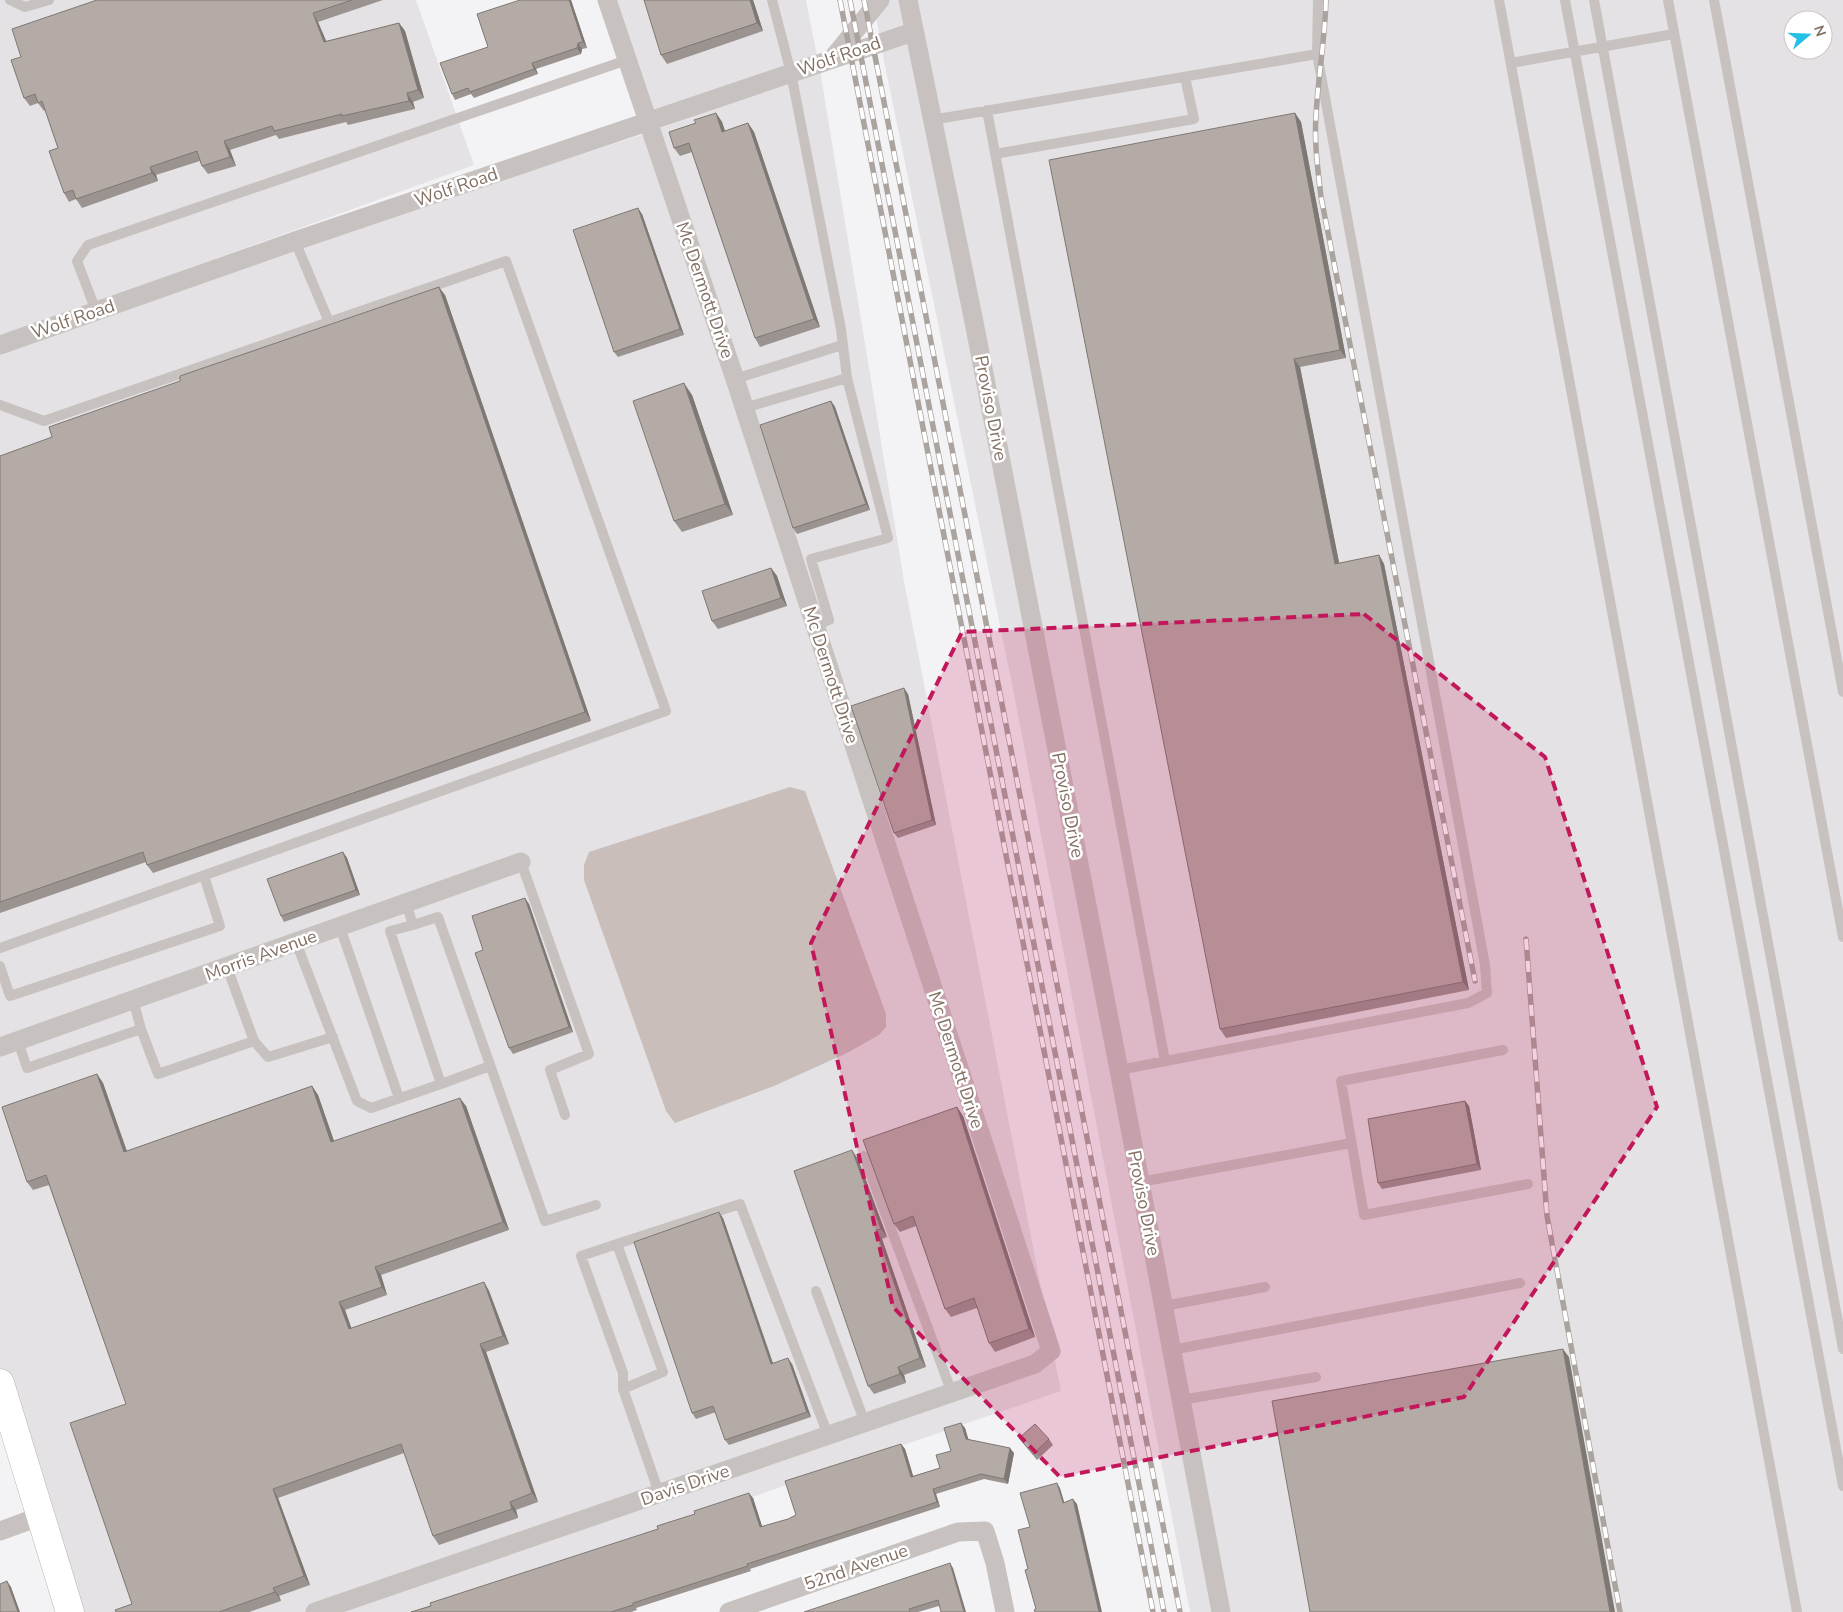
<svg xmlns="http://www.w3.org/2000/svg" width="1843" height="1612" viewBox="0 0 1843 1612" font-family="'Nunito Sans',sans-serif">
  <style>
    .built { fill: #e4e2e4; fill-rule: evenodd }
    .water { fill: #cabebb }
    .lines { fill: none; stroke-linecap: round; stroke-linejoin: round }
    .secondary-casing { stroke: #bab4af; stroke-width: 29 }
    .lane { stroke: #c7c2bf; stroke-width: 10 }
    .street { stroke: #c7c2bf; stroke-width: 19 }
    .secondary { stroke: #fff; stroke-width: 28 }
    .rail-casing { stroke: #aba39e; stroke-width: 5.5 }
    .rail { stroke: #fff; stroke-width: 4; stroke-dasharray: 11; stroke-linecap: butt }
    .wall { fill: #9b938f }
    .shaded-wall { fill: #7e7874 }
    .building { fill: #b4aba6; stroke: #7e7874 }
    .marked { fill: #c2185b; fill-opacity: 0.2; stroke: #c2185b; stroke-width: 4; stroke-dasharray: 10 6; stroke-linejoin: round }
    .labels { text-anchor: middle; stroke-width: 5; stroke-linejoin: round; paint-order: stroke }
    .street-label { font-size: 18px; fill: #847165; stroke: #fff }
  </style>
  <rect width="100%" height="100%" fill="#f3f3f6"/>
  <path class="built" d="M0 0H416L474 165 0 337Z
    M614 0H806L817 56 653 116Z
    M873 0H1843V1612H1190L1012 684 882 51ZM1793 20H1823V50H1793Z
    M820 70 904 581 1061 1391 417 1612H70L0 1376V353L359 227 644 134Z"/>
  <path class="water" d="M790 787 805 791 886 1014V1027L879 1035 847 1053 774 1086 675 1123 666 1111 584 880V865L589 852Z"/>
  <g class="lines">
    <defs>
      <path id="secondary" d="M0 1383 70 1612"/>
    </defs>
    <use href="#secondary" class="secondary-casing"/>
    <path class="lane" d="M10 0 25 7 49 0
      M772 0 791 73 841 329 847 378 888 538 811 559 829 620 815 626
      M1499 0 1797 1612
      M1565 0 1843 1486
      M1594 0 1843 1349
      M1668 0 1843 937
      M1714 0 1843 692
      M1317 54 1318 0
      M1511 63 1674 34
      M987 110 1165 1061
      M932 120 1317 54 1485 965 1487 993 1468 1003 1119 1070
      M995 154 1194 119 1185 77
      M96 311 77 261 88 245 627 60
      M735 379 842 345
      M0 405 44 421 329 322 295 241
      M744 408 847 378
      M521 862 589 1054 550 1070 565 1115
      M406 903 413 925 438 917 545 1221 596 1205
      M340 927 399 1098
      M296 942 357 1101 371 1108 441 1084 390 931 413 925
      M0 948 666 711 506 261 329 322
      M0 966 10 996 220 926 204 876
      M141 1029 158 1074 254 1041 227 967
      M18 1041 27 1068 141 1029 133 1000
      M254 1041 268 1057 333 1037
      M1503 1050 1341 1081 1364 1215 1528 1184
      M441 1084 490 1066
      M864 1156 952 1393
      M1140 1182 1351 1143
      M617 1244 740 1204 828 1435
      M816 1291 865 1423
      M1164 1306 1265 1287
      M1172 1350 1520 1283
      M623 1389 663 1372 617 1244 581 1256 623 1373V1389L659 1493
      M1181 1400 1316 1377"/>
    <path class="street" d="M908 0 973 317 1119 1070 1221 1612
      M832 59 880 0
      M0 345 295 241 913 32
      M0 1047 521 862
      M0 1531 41 1516
      M315 1612 1035 1364 1051 1351 735 379 607 0
      M729 1612 958 1532 985 1531 995 1563 1005 1612"/>
    <use href="#secondary" class="secondary"/>
    <defs>
      <path id="rail" d="M840 0 1153 1612
        M850 0 1164 1612
        M864 0 1180 1612
        M1326 0C1325 39 1318 77 1316 116 1314 143 1318 170 1321 197L1475 981
        M1526 939 1547 1216 1620 1612"/>
    </defs>
    <use href="#rail" class="rail-casing"/>
    <use href="#rail" class="rail"/>
  </g>
  <path class="wall" d="M97 0H383L318 22 326 41 399 23 405 31 424 98 413 102 415 109 348 125 346 122 279 139 276 135 230 150 236 166 208 174 202 166 200 161 156 175 158 181 82 208 76 199 69 202 64 193 58 148 45 110 44 111 38 103 30 106 24 98 21 57Z
    M520 0H571L587 48 582 49 581 54 536 69 538 74 474 98 471 94 455 100 452 94 488 47Z
    M753 0 763 31 667 64 661 55Z
    M716 113 722 122 725 131 748 123 754 132 820 327 760 347 755 338 692 152 680 156 674 148 696 123Z
    M1295 113 1301 122 1346 358 1300 367 1339 563 1379 555 1384 564 1469 990 1226 1038 1220 1029Z
    M642 214 684 335 618 357 614 352Z
    M445 295 591 721 153 873 147 865 146 862 0 913V456Z
    M692 395 733 515 682 532 674 521Z
    M831 401 835 407 870 510 797 534 793 528Z
    M771 568 777 576 787 606 718 629 712 621Z
    M908 694 936 825 898 838 894 833Z
    M343 852 347 858 360 895 284 922 281 916Z
    M529 904 573 1032 513 1054 509 1048 483 950Z
    M97 1074 103 1083 127 1151 312 1086 318 1095 334 1141 466 1106 509 1230 381 1275 387 1295 345 1310 351 1328 484 1282 489 1291 509 1344 486 1352 538 1502 516 1510 518 1518 439 1545 433 1536 404 1453 278 1498 310 1585 279 1596 281 1601 249 1612H116L132 1604 126 1404 49 1185 33 1190 27 1182Z
    M1465 1101 1469 1106 1481 1170 1382 1189 1378 1183Z
    M957 1107 963 1116 1035 1337 995 1352 989 1343 977 1308 951 1317 945 1309 916 1226 900 1232 894 1224Z
    M858 1159 887 1237 882 1239 926 1367 904 1375 906 1383 874 1394 868 1386Z
    M723 1218 773 1363 792 1364 811 1417 729 1445 725 1440 716 1412 696 1419 692 1413Z
    M965 1428 968 1440 1014 1453 1008 1484 984 1479 936 1494 940 1507 750 1569 751 1571 636 1608 637 1610 631 1612H411L753 1498 762 1527 788 1519 796 1515 901 1444 905 1449 913 1476 940 1468Z
    M1019 1438 1049 1439 1053 1445 1037 1460Z
    M953 1568 939 1606 918 1612H804Z"/>
  <path class="shaded-wall" d="M569 0H571L587 48 583 42Z
    M750 0H753L763 31 757 23Z
    M313 13 318 22 330 50 324 42Z
    M399 23 405 31 424 98 418 90Z
    M578 43 582 49 581 54 577 48Z
    M532 63 536 69 538 74 534 69Z
    M407 93 413 102 415 109 409 101Z
    M716 113 722 122 728 140 722 132Z
    M1295 113 1301 122 1346 358 1340 350Z
    M748 123 754 132 820 327 814 319Z
    M224 141 230 150 236 166 230 157Z
    M150 167 156 175 158 181 152 173Z
    M638 208 642 214 684 335 680 329Z
    M439 287 445 295 591 721 585 712Z
    M1294 359 1300 367 1341 572 1335 564Z
    M684 383 692 395 733 515 725 504Z
    M831 401 835 407 870 510 866 504Z
    M1379 555 1384 564 1469 990 1463 982Z
    M771 568 777 576 787 606 781 598Z
    M904 688 908 694 936 825 932 820Z
    M343 852 347 858 360 895 356 890Z
    M525 898 529 904 573 1032 569 1027Z
    M97 1074 103 1083 130 1161 124 1152Z
    M312 1086 318 1095 337 1150 331 1142Z
    M460 1098 466 1106 509 1230 503 1222Z
    M1465 1101 1469 1106 1481 1170 1477 1164Z
    M957 1107 963 1116 1035 1337 1029 1329Z
    M852 1150 858 1159 887 1237 881 1229Z
    M719 1212 723 1218 775 1370 771 1364Z
    M876 1230 882 1239 926 1367 920 1358Z
    M375 1267 381 1275 387 1295 382 1287Z
    M484 1282 489 1291 509 1344 503 1336Z
    M339 1302 345 1310 355 1338 349 1329Z
    M480 1344 486 1352 538 1502 532 1493Z
    M1563 1349 1569 1357 1615 1612H1610Z
    M788 1358 792 1364 811 1417 807 1412Z
    M898 1367 904 1375 906 1383 900 1374Z
    M961 1423 965 1428 970 1444 966 1439Z
    M901 1444 905 1449 915 1482 911 1477Z
    M1010 1448 1014 1453 1008 1484 1004 1479Z
    M1057 1483 1060 1488 1066 1508 1063 1503Z
    M273 1489 278 1498 310 1585 304 1576Z
    M933 1489 936 1494 940 1507 937 1502Z
    M749 1493 753 1498 764 1532 760 1527Z
    M1073 1499 1077 1504 1102 1612H1099Z
    M510 1502 516 1510 518 1518 512 1509Z
    M950 1563 953 1568 966 1612H964Z
    M7 1581 11 1587 20 1612H18Z
    M273 1588 279 1596 281 1601 275 1592Z"/>
  <path class="building" d="M97 0H352L313 13 324 42 399 23 418 90 407 93 409 101 342 116V114L274 131 272 126 224 141 230 157 202 166 197 151 150 167 152 173 76 199 73 190 64 193 49 151 58 148 42 101 38 103 35 94 24 98 11 60 21 57 12 29Z
    M520 0H569L583 42 578 43 577 48 532 63 534 69 470 92 468 88 452 94 440 63 488 47 477 14Z
    M644 0H750L757 23 661 55Z
    M716 113 722 132 748 123 814 319 755 338 689 143 674 148 669 132 696 123 694 120Z
    M1295 113 1340 350 1294 359 1335 564 1379 555 1463 982 1220 1029 1049 160Z
    M638 208 680 329 614 352 573 230Z
    M439 287 585 712 147 865 143 852 0 902V456L52 437 49 427 180 381V376Z
    M684 383 725 504 674 521 633 401Z
    M831 401 866 504 793 528 760 425Z
    M771 568 781 598 712 621 702 591Z
    M904 688 932 820 894 833 851 706Z
    M343 852 356 890 281 916 267 879Z
    M525 898 569 1027 509 1048 475 953 483 950 472 916Z
    M97 1074 124 1152 312 1086 331 1142 460 1098 503 1222 375 1267 382 1287 339 1302 349 1329 484 1282 503 1336 480 1344 532 1493 510 1502 512 1509 433 1536 401 1444 273 1489 304 1576 273 1588 275 1592 219 1612H116L115 1610 132 1604 70 1423 126 1404 46 1175 27 1182 2 1107Z
    M1465 1101 1477 1164 1378 1183 1368 1119Z
    M957 1107 1029 1329 989 1343 974 1298 945 1309 913 1216 894 1224 863 1140Z
    M852 1150 881 1229 876 1230 920 1358 898 1367 900 1374 868 1386 794 1171Z
    M719 1212 771 1364 788 1358 807 1412 725 1440 713 1406 692 1413 634 1242Z
    M1563 1349 1610 1612H1310L1272 1401Z
    M961 1423 966 1439 1010 1448 1004 1479 981 1474 933 1489 937 1502 747 1564 748 1566 633 1603V1605L611 1612H411L431 1606 430 1603 658 1529 657 1526 695 1514 694 1511 749 1493 760 1527 788 1519 796 1515 785 1481 901 1444 911 1477 940 1468 936 1455 951 1451 944 1428Z
    M1035 1424 1049 1439 1033 1454 1019 1438Z
    M1057 1483 1063 1503 1073 1499 1099 1612H1035L1034 1610 1036 1609 1025 1570 1028 1569 1018 1530 1030 1527 1020 1493Z
    M950 1563 964 1612H941L938 1600 909 1609 910 1612H804Z
    M7 1581 18 1612H0V1584Z"/>
  <path class="marked" d="M1364 614 1545 757 1657 1107 1464 1397 1060 1477 893 1307 811 943 962 632Z"/>
  <g class="labels">
    <g class="street-label">
      <text transform="translate(839 56) rotate(-19)" y="6">Wolf Road</text>
      <text transform="translate(456 187) rotate(-19)" y="6">Wolf Road</text>
      <text transform="translate(705 290) rotate(71)" y="6">Mc Dermott Drive</text>
      <text transform="translate(73 319) rotate(-19)" y="6">Wolf Road</text>
      <text transform="translate(991 408) rotate(79)" y="6">Proviso Drive</text>
      <text transform="translate(831 675) rotate(72)" y="6">Mc Dermott Drive</text>
      <text transform="translate(1068 805) rotate(79)" y="6">Proviso Drive</text>
      <text transform="translate(261 955) rotate(-20)" y="6">Morris Avenue</text>
      <text transform="translate(956 1060) rotate(72)" y="6">Mc Dermott Drive</text>
      <text transform="translate(1144 1203) rotate(79)" y="6">Proviso Drive</text>
      <text transform="translate(685 1485) rotate(-19)" y="6">Davis Drive</text>
      <text transform="translate(856 1567) rotate(-19)" y="6">52nd Avenue</text>
    </g>
  </g>
  <g transform="translate(1808 35) rotate(71)"><circle r="24" fill="#ffffff" stroke="#cec6c1"/>
  <path d="M0-4L9 19L0 12L-9 19Z" fill="#24c0e5"/>
  <text y="-8" font-size="14" font-weight="bold" text-anchor="middle" fill="#847165">N</text>
  </g>
</svg>
